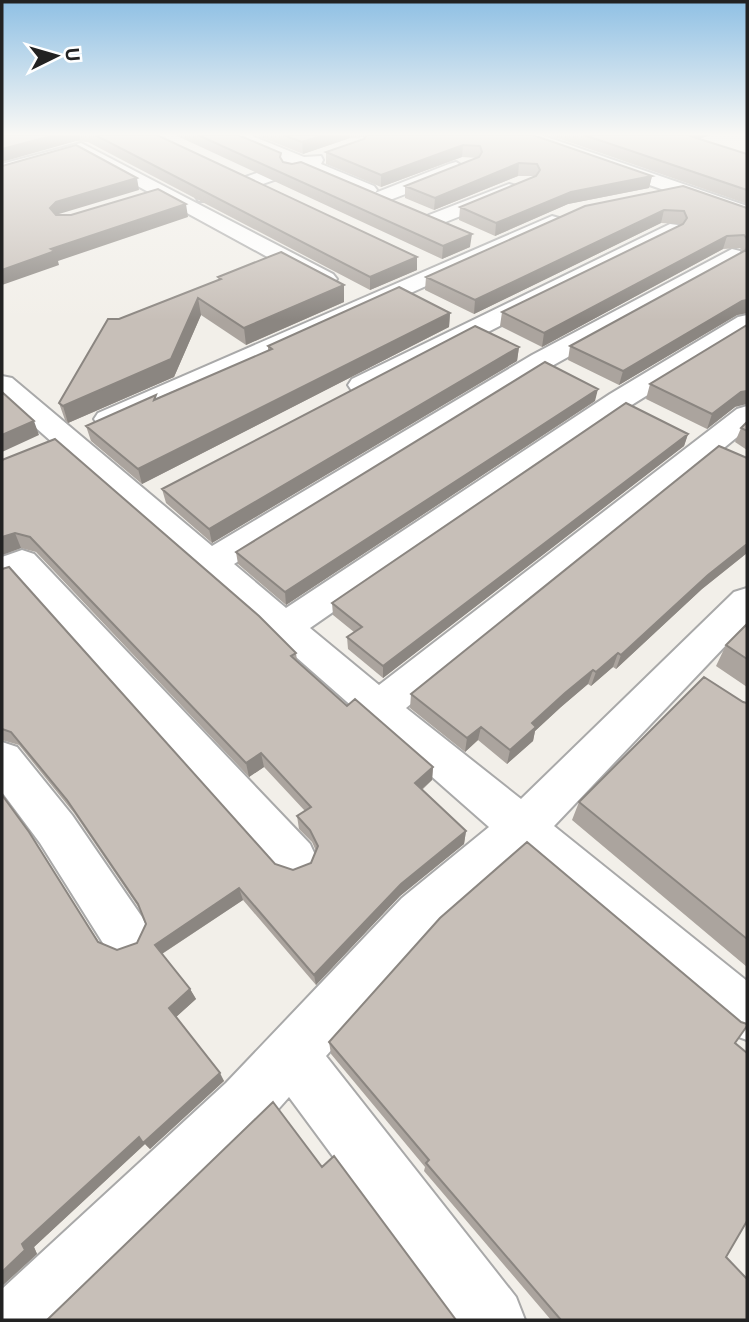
<svg xmlns="http://www.w3.org/2000/svg" width="749" height="1322" viewBox="0 0 749 1322" font-family="'Open Sans',sans-serif">
  <style>
    .lines { fill: none; stroke-linecap: round; stroke-linejoin: round }
    .minor-casing { stroke: #a9a9a9; stroke-width: 4 }
    .minor { fill: #fff; fill-rule: evenodd }
    .wall { fill: #aba49e }
    .shaded-wall { fill: #8b8681 }
    .building { fill: #c7bfb8; stroke: #8b8681; stroke-width: 2 }
  </style>
  <rect width="100%" height="100%" fill="#f2efe9"/>
  <g class="lines">
    <defs>
      <path id="minor" d="M226 135H250L304 157 321 156 323 160 321 164 374 186 377 190 375 193 449 164 456 162 465 168 463 172 382 203 375 201 372 197 374 194H360L303 170 213 201H199L196 197 199 193 286 163 229 139Z
        M515 135H541L747 206V219L518 139Z
        M81 143 333 274 337 279 333 284H317L79 154 2 176V164Z
        M509 184 516 186 519 190 516 194 443 223H429L425 219 429 215Z
        M552 216 559 218 563 222 559 226 118 425 108 428 98 425 94 419 98 413Z
        M670 224 678 225 681 230 678 235 372 391 362 393 352 391 348 385 352 379Z
        M732 249 740 251 743 256 740 261 550 367 234 564 286 608 610 394 738 317 747 315V333L630 406 310 628 379 685 737 409 747 406V429L406 708 521 799 734 592 747 588V623L554 826 747 981V1040L728 1033 522 856 436 932 326 1056 516 1297 525 1320H454L289 1097 266 1123 62 1320H2V1289L226 1083 402 898 489 827 2 398V376L12 378 212 546 532 355Z
        M22 550 34 554 310 844 317 859 310 874 294 880 278 874 17 579 2 584V557Z
        M2 742 17 747 72 815 142 917 150 934 142 951 125 958 108 951 40 843 2 792Z"/>
    </defs>
    <use href="#minor" class="minor-casing"/>
    <use href="#minor" class="minor"/>
  </g>
  <path class="wall" d="M2 135H157L417 257V270L370 290 88 142Z
    M175 135H238L281 153V160L283 162 470 247 442 259Z
    M256 135H533L652 176 649 188 568 204 495 236 459 220 460 207 535 176H518L434 210 405 198V186L478 158 462 157 381 187 326 164V152L364 139 363 137 350 138 303 154Z
    M549 135H711L699 139 747 154V204Z
    M585 206 747 208V313L737 315 619 385 568 360 570 346 743 252 740 248 723 249 542 347 500 326 502 312 681 225 680 224 661 223 474 314 425 290 426 277Z
    M218 277 344 302 246 345 201 315 174 377 68 423 65 420 59 403 119 319 219 280Z
    M450 313 449 327 142 484 91 441 86 426 157 398 268 351V346Z
    M519 347 517 361 212 543 166 503 162 489Z
    M650 384 735 407 707 429 646 399Z
    M595 401 286 605 238 564 236 552Z
    M747 422V450L735 442 741 428Z
    M688 434 684 446 383 678 348 649 347 637 354 632 333 615 332 603Z
    M747 458V553L702 589 616 669 613 667 591 686 588 684 561 707 535 731 533 741 507 764 478 740 465 752 410 708 411 694Z
    M2 460 296 653 297 661 347 706 433 767 432 780 422 790 466 831 464 844 400 896 316 985 243 900 162 954 190 989 196 999 176 1017 224 1081 150 1149 145 1144 34 1247 37 1254 2 1286V795L99 942 117 950 137 943 146 924 141 911 74 813 19 745 2 740V569L275 864 293 870 311 863 316 851 312 842 299 829 297 816 305 811 264 767 249 777 36 552 21 548 2 555Z
    M747 624V687L716 666 726 645Z
    M743 702 747 703V967L572 820 579 802Z
    M329 1042 735 1043 726 1257 747 1320H551L424 1171 425 1167 331 1054Z"/>
  <path class="shaded-wall" d="M55 135H79L80 140 2 162V149Z
    M324 135H350V138L303 154 302 142Z
    M683 135H711L680 145Z
    M463 145 462 157 381 187V175Z
    M519 163 518 176 434 210 435 198Z
    M652 176 649 188 568 204 495 236 496 223 571 192Z
    M137 178 139 190 59 214 53 221 50 208 56 202Z
    M186 204 188 217 58 261 59 265 2 285V270L51 249Z
    M664 210 661 223 474 314 475 300Z
    M472 234 470 247 442 259 443 246Z
    M727 236 723 249 542 347 544 333Z
    M417 257V270L370 290V277Z
    M344 285V302L246 345 244 328Z
    M198 298 201 315 174 377 68 423 63 406Z
    M747 300V313L737 315 619 385 623 371 742 301Z
    M450 313 449 327 142 484 138 469Z
    M519 347 517 361 212 543 209 529Z
    M598 389 595 401 286 605 285 592Z
    M747 391V404L735 407 707 429 712 414 741 392Z
    M34 421 39 435 2 452V435Z
    M688 434 684 446 383 678V666Z
    M15 533 21 548 2 555V537Z
    M747 544V553L702 589 616 669 621 655 708 575Z
    M618 653 613 667 591 686 596 672Z
    M593 670 588 684 561 707 535 731 533 741 507 764 510 750 532 723 565 693Z
    M481 727 478 740 465 752 467 738Z
    M261 753 264 767 249 777 246 763Z
    M433 767 432 780 414 796 415 783Z
    M466 831 464 844 400 896 316 985 314 975 401 884Z
    M239 888 243 900 160 955 155 945Z
    M190 989 196 999 175 1018 169 1008Z
    M220 1073 224 1081 150 1149 145 1144 34 1247 37 1254 2 1286V1272L22 1244 139 1137Z"/>
  <path class="building" d="M2 135H55L2 149Z
    M95 135H157L417 257 370 277Z
    M198 135H238L281 153 280 157 283 162 292 164 301 162 472 234 443 246Z
    M284 135H324L302 142Z
    M367 135H533L652 176 571 192 496 223 460 207 536 176 540 170 537 164 519 163 435 198 405 186 479 157 482 152 480 146 463 145 381 175 326 152 364 139Z
    M584 135H687L747 154V190Z
    M76 145 137 178 56 202 50 208 56 215H71L158 189 186 204 51 249 55 251 2 270V166Z
    M683 186 747 208V239L744 235 727 236 544 333 502 312 683 224 687 218 684 211 664 210 475 300 426 277 585 206Z
    M747 247V300L742 301 623 371 570 346 746 250Z
    M281 252 344 285 244 328 198 298 171 359 63 406 59 403 108 319H119L221 279 218 277Z
    M399 287 450 313 138 469 86 426 156 395 154 400 272 349 268 346Z
    M747 325V391L741 392 712 414 650 384Z
    M475 326 519 347 209 529 162 489Z
    M545 362 598 389 285 592 236 552Z
    M2 392 34 421 2 435Z
    M626 403 688 434 383 666 347 637 362 627 332 603Z
    M747 422V431L741 428Z
    M55 439 259 616 296 653 291 656 347 706 355 699 433 767 415 783 466 831 401 884 314 975 239 888 155 945 190 989 169 1008 220 1073 143 1143 139 1137 22 1244 25 1250 2 1272V795L29 832 98 942 117 950 137 943 146 924 138 904 67 800 11 732 2 729V569L9 567 275 864 293 870 311 863 318 846 310 830 297 816 311 807 261 753 246 763 30 537 15 533 2 537V460Z
    M719 446 747 458V544L708 575 621 655 618 653 596 672 593 670 565 693 532 723 536 727 510 750 481 727 467 738 411 694Z
    M747 624V659L726 645Z
    M704 677 743 702 747 703V939L579 802Z
    M527 842 741 1022 747 1024V1026L735 1043 747 1053V1221L726 1257 747 1279V1320H561L426 1163 429 1160 329 1042 440 918Z
    M273 1102 322 1167 334 1156 456 1320H47Z"/>
  <linearGradient id="sky" x2="0" y2="1"><stop stop-color="#8fc0e4"/><stop offset="0.42" stop-color="#f9f8f5"/><stop offset="1" stop-color="#f9f8f5" stop-opacity="0"/></linearGradient>
  <rect width="749" height="320" fill="url(#sky)"/>
  <rect width="749" height="1322" fill="none" stroke="#222222" stroke-width="7"/>
  <g transform="translate(56 56) rotate(85)" stroke="#ffffff" stroke-width="5" paint-order="stroke">
  <path d="M0-5L12 26L0 18L-12 26Z" fill="#222222"/>
  <text y="-10" font-size="19" font-weight="bold" text-anchor="middle" fill="#222222">U</text>
  </g>
</svg>
